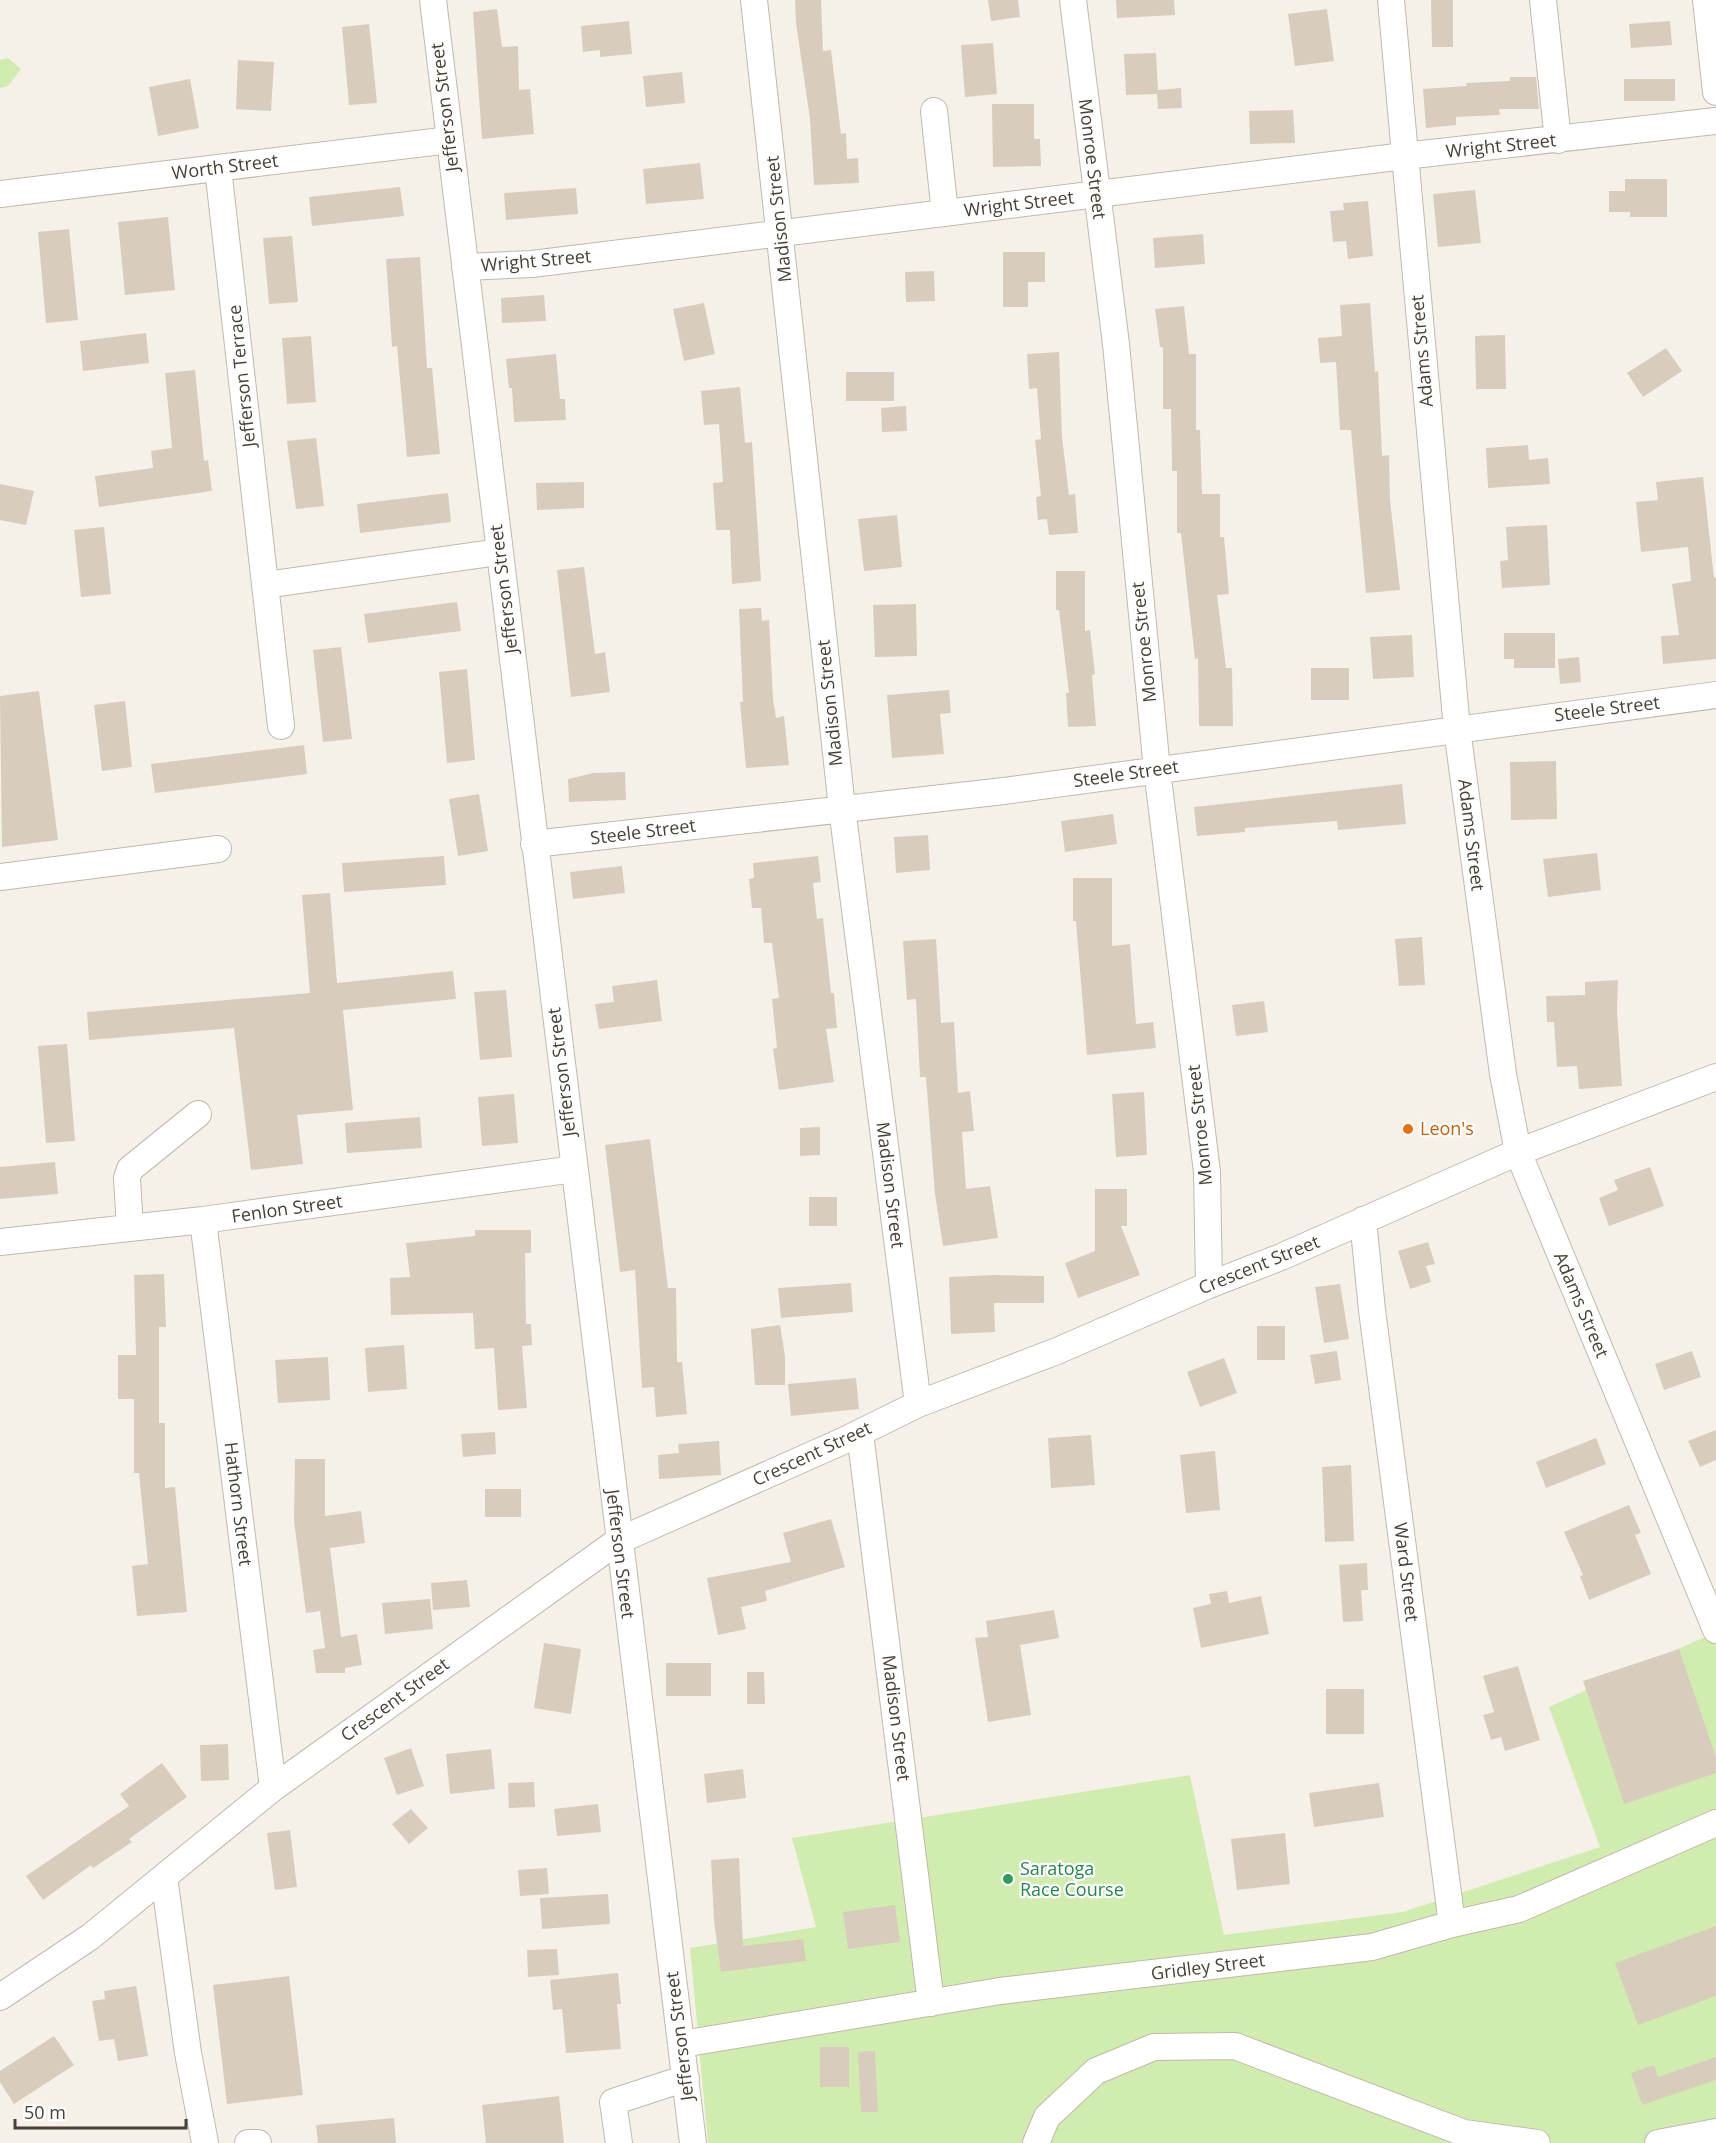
<svg xmlns="http://www.w3.org/2000/svg" width="1716" height="2143" viewBox="0 0 1716 2143" font-family="'Open Sans',sans-serif">
  <style>
    .green { fill: #d1ecaf }
    .building { fill: #d8cdbd }
    .lines { fill: none; stroke-linecap: round; stroke-linejoin: round }
    .minor-casing { stroke: #c1b9aa; stroke-width: 28 }
    .minor { stroke: #fff; stroke-width: 26 }
    .food-dot { fill: #e8710a; stroke: #fff; stroke-width: 2 }
    .leisure-dot { fill: #2e9e5b; stroke: #fff; stroke-width: 2 }
    .labels { text-anchor: middle; stroke-width: 4.5; stroke-linejoin: round; paint-order: stroke }
    .street-label { font-size: 18px; fill: #494136; stroke: #fff }
    .food-label { font-size: 18px; fill: #c56008; stroke: #fff; text-anchor: start }
    .leisure-label { font-size: 18px; fill: #27864d; stroke: #fff; text-anchor: start }
  </style>
  <rect width="100%" height="100%" fill="#f5f1e8"/>
  <path class="green" d="M8 58 21 69 8 86 0 88V60Z
    M1716 1632V2143H708L690 1948 816 1927 792 1838 1190 1775 1224 1935 1403 1912 1600 1847 1549 1707Z"/>
  <path class="building" d="M795 0H821L823 51 831 50 841 134 846 133 847 159 858 158 859 183 814 185 810 119 796 23Z
    M988 0H1018L1020 17 991 21Z
    M1116 0H1174L1175 15 1117 18Z
    M1431 0H1453V47H1432Z
    M497 9 502 47 518 46 519 90 530 89 534 134 482 139 473 12Z
    M1327 9 1334 61 1295 66 1288 14Z
    M629 21 632 54 600 57V50L583 52 581 26Z
    M1670 21 1672 45 1631 48 1629 24Z
    M369 24 377 103 349 105 342 27Z
    M993 43 997 94 965 97 961 45Z
    M1156 53 1158 90 1181 88 1182 108 1158 109 1157 94 1126 95 1124 54Z
    M238 60 274 62 271 111 236 109Z
    M682 72 685 103 646 107 643 76Z
    M1510 77H1536L1539 109H1499L1500 115 1456 117V125L1426 128 1423 89 1467 86 1466 83 1510 81Z
    M190 79 199 128 158 136 149 87Z
    M1624 79H1675V101H1624Z
    M992 104H1034V139H1040L1041 166 993 167Z
    M1293 110 1295 143 1250 144 1249 111Z
    M700 163 704 199 646 204 643 169Z
    M1625 179H1667V217H1630V212H1609V191H1625Z
    M400 187 404 216 312 226 309 197Z
    M576 188 578 214 506 220 504 193Z
    M1475 190 1481 243 1438 247 1433 194Z
    M1368 201 1373 256 1348 259 1346 241 1333 242 1330 211 1344 210 1343 203Z
    M168 217 175 290 125 295 118 222Z
    M69 229 78 320 46 323 38 232Z
    M1203 234 1205 264 1155 268 1153 238Z
    M292 236 298 302 269 304 263 238Z
    M1003 252H1045V282H1028V307H1003Z
    M420 257 427 368H432L440 454 407 457 397 346 392 347 386 259Z
    M934 271 935 301 906 302 905 272Z
    M544 295 546 321 502 323 501 298Z
    M704 303 715 354 684 361 673 309Z
    M1370 303 1375 372 1378 371 1382 456 1389 455 1390 500 1400 590 1366 593 1351 430H1340L1336 362 1320 363 1318 338 1342 336 1340 305Z
    M1184 306 1189 354H1196V430H1200L1202 494H1220V537H1224L1229 594 1217 595 1226 668H1232L1233 726H1199L1198 658 1195 659 1181 533H1177V471H1172L1171 409H1163V347H1160L1155 309Z
    M146 333 149 363 83 371 80 341Z
    M1505 335 1506 389H1476L1475 336Z
    M311 336 316 402 287 404 282 338Z
    M1666 348 1682 371 1643 397 1627 373Z
    M1059 352 1062 437 1069 495 1075 494 1078 533 1049 535 1047 519 1038 520 1036 497 1041 496 1035 440 1041 439 1037 388 1029 389 1027 354Z
    M556 354 560 399H565L566 420 514 422 512 388H509L506 359Z
    M195 370 204 461 208 460 212 491 99 507 95 476 153 468 151 451 172 448 165 373Z
    M846 372H894V401H846Z
    M740 387 745 443 752 442 761 581 732 584 730 530H716L713 483 723 482 719 424 704 425 701 391Z
    M906 406 907 431 882 432 881 408Z
    M316 438 324 506 296 509 287 441Z
    M1528 445 1529 460 1548 458 1550 484 1488 488 1486 448Z
    M1703 477 1714 578 1716 577V659L1663 664 1661 636 1679 635 1672 584 1691 581 1688 547 1641 552 1636 502 1658 500 1656 482Z
    M584 482V508L537 510 536 483Z
    M0 484 34 491 26 525 0 520Z
    M448 493 451 522 360 533 357 504Z
    M897 515 902 567 864 571 858 519Z
    M1547 525 1550 585 1502 588 1500 561 1508 560 1506 527Z
    M104 527 111 594 81 597 74 530Z
    M584 567 595 654 605 652 610 692 571 697 557 570Z
    M1056 571H1085V631L1090 630 1095 674 1092 675 1096 726 1068 727 1066 693H1069L1059 610H1056Z
    M457 602 461 631 368 643 364 614Z
    M916 604 917 656 875 657 873 605Z
    M761 608 762 621 769 620 773 699 776 718 784 716 789 765 746 768 740 702H743L739 609Z
    M1504 633H1555V668H1514V659H1504Z
    M1412 635 1414 677 1373 679 1370 637Z
    M341 647 352 739 323 742 313 650Z
    M1579 657 1581 682 1560 684 1558 659Z
    M1311 668H1349V700H1311Z
    M467 669 475 760 447 763 439 672Z
    M949 690 951 713 940 714 944 754 892 758 887 695Z
    M39 691 58 840 2 847 0 696Z
    M125 701 132 767 102 771 94 705Z
    M304 745 307 774 155 793 151 764Z
    M1556 761 1557 819 1511 820 1510 762Z
    M625 772 626 800 569 802 568 779 593 773Z
    M1402 784 1406 824 1338 830 1337 821 1245 828V832L1197 836 1194 807Z
    M479 794 488 851 458 856 449 799Z
    M1113 814 1117 844 1065 852 1061 821Z
    M928 835 930 870 896 873 894 837Z
    M1597 853 1601 890 1548 897 1543 859Z
    M444 856 446 885 344 892 342 863Z
    M818 856 821 882 813 883 817 919 823 918 831 993H834L837 1028 826 1029 834 1082 779 1090 773 1049 777 1048 772 999 779 998 772 943H764L761 908H752L749 879 754 878 753 863Z
    M622 866 625 893 573 899 570 872Z
    M1073 878H1112V946L1130 944 1136 1024 1153 1022 1156 1048 1087 1055 1076 921H1073Z
    M330 893 337 983 453 971 456 999 343 1010 353 1110 297 1115 303 1164 251 1170 234 1028 89 1040 87 1012 310 993 302 895Z
    M1422 937 1425 985 1399 986 1395 939Z
    M936 939 941 1023 954 1022 958 1093 970 1091 974 1131 962 1132 966 1189 990 1186 998 1238 943 1246 935 1194 926 1077H920L916 999 907 1000 903 941Z
    M657 980 662 1021 599 1029 595 1004 614 1002 612 986Z
    M1618 980 1617 1011 1622 1086 1579 1089 1577 1066 1557 1067 1554 1022H1547L1546 996 1585 995V982Z
    M506 990 512 1057 480 1060 474 992Z
    M1264 1001 1268 1032 1236 1036 1232 1005Z
    M67 1044 75 1141 46 1143 38 1046Z
    M1144 1092 1147 1155 1116 1157 1112 1094Z
    M514 1094 518 1143 482 1146 478 1097Z
    M420 1117 422 1148 347 1153 345 1123Z
    M820 1127V1155L800 1156V1128Z
    M650 1139 668 1288H676L677 1362H682L687 1414 656 1417 654 1387 642 1388 635 1270 620 1272 605 1145Z
    M55 1162 58 1194 0 1199V1167Z
    M1650 1167 1664 1206 1609 1226 1599 1198 1618 1190 1614 1180Z
    M1095 1189H1127V1226H1121L1140 1275 1078 1298 1065 1263 1095 1251Z
    M809 1197H837V1226H809Z
    M475 1230H531V1253H525L526 1324H531L532 1345 522 1346 527 1408 498 1410 494 1348 475 1349 473 1313 391 1315 390 1278 410 1277 406 1243 475 1236Z
    M1428 1242 1435 1264 1426 1266 1431 1282 1410 1289 1398 1251Z
    M164 1274 166 1327H159V1423H165V1488L175 1487 187 1612 137 1616 132 1566 148 1564 139 1473H134V1399H118V1355H136L134 1275Z
    M993 1275 1044 1276V1303H994L995 1332 951 1334 949 1277Z
    M851 1283 853 1312 781 1318 778 1288Z
    M1340 1284 1349 1339 1324 1343 1315 1287Z
    M780 1325 785 1356V1385H755L751 1329Z
    M1257 1326H1285V1360H1257Z
    M404 1345 407 1389 368 1392 365 1348Z
    M1337 1351 1341 1380 1315 1384 1310 1355Z
    M1692 1351 1701 1377 1664 1390 1655 1364Z
    M328 1357 330 1400 278 1403 275 1360Z
    M1224 1358 1237 1393 1200 1407 1187 1372Z
    M856 1378 859 1409 791 1416 788 1384Z
    M1716 1430V1460L1700 1467 1688 1441Z
    M495 1432 496 1454 463 1457 461 1434Z
    M1091 1435 1095 1485 1051 1488 1048 1438Z
    M1596 1438 1606 1464 1546 1488 1536 1462Z
    M719 1441 721 1475 659 1479 658 1455 679 1453 678 1444Z
    M1215 1451 1220 1510 1186 1513 1180 1455Z
    M295 1459H325V1516L361 1511 365 1543 330 1548 341 1637 357 1634 362 1665 345 1668V1673H316L313 1650 325 1648 320 1611 306 1613 294 1521Z
    M1351 1465 1354 1541 1325 1542 1322 1467Z
    M485 1489H521V1517H485Z
    M1629 1505 1641 1533 1635 1535 1651 1574 1589 1600 1580 1576 1583 1575 1564 1532Z
    M831 1519 845 1567 765 1591 767 1601 741 1607 746 1629 718 1635 707 1578 791 1562 783 1533Z
    M1367 1563 1368 1590H1361L1363 1621 1343 1622 1339 1565Z
    M467 1580 470 1607 433 1610 431 1583Z
    M1227 1591 1229 1603 1261 1596 1269 1634 1201 1648 1193 1608 1211 1604 1209 1594Z
    M430 1599 433 1629 385 1634 382 1603Z
    M1054 1610 1059 1638 1020 1645 1031 1715 988 1722 975 1638 988 1637 986 1621Z
    M544 1643 581 1649 571 1714 534 1708Z
    M1679 1649 1716 1757V1773L1624 1804 1583 1681Z
    M666 1663H711V1696H666Z
    M1518 1666 1540 1740 1505 1751 1501 1737 1491 1740 1483 1715 1494 1712 1483 1676Z
    M747 1672H764L765 1704H747Z
    M1326 1689H1364V1734H1326Z
    M228 1744 229 1780 201 1781 200 1745Z
    M411 1748 424 1786 397 1795 384 1758Z
    M491 1749 495 1789 450 1794 446 1754Z
    M162 1763 187 1797 129 1839 132 1842 93 1868 91 1865 43 1900 26 1876 129 1806 120 1794Z
    M743 1769 746 1798 707 1803 704 1774Z
    M534 1782 535 1807 509 1808 508 1783Z
    M1379 1783 1384 1817 1314 1827 1309 1793Z
    M598 1804 601 1832 557 1836 554 1809Z
    M411 1809 428 1828 409 1844 392 1824Z
    M290 1830 297 1887 275 1890 267 1833Z
    M1285 1833 1290 1884 1237 1890 1231 1839Z
    M739 1858 743 1946 803 1939 806 1961 721 1972 714 1921 711 1860Z
    M547 1868 549 1894 520 1896 518 1870Z
    M608 1894 610 1924 542 1929 540 1898Z
    M895 1905 900 1942 848 1949 843 1912Z
    M1716 1926V1996L1638 2025 1615 1963Z
    M557 1949 559 1975 528 1977 527 1950Z
    M618 1973 621 2004H617L621 2049 566 2053 562 2009 553 2010 550 1980Z
    M289 1976 303 2095 227 2104 213 1985Z
    M136 1986 148 2056 118 2061 114 2039 99 2041 92 2001 105 1999 104 1991Z
    M54 2036 74 2065 14 2104 0 2082V2071Z
    M820 2047H849V2087H820Z
    M875 2051 878 2112H861L858 2052Z
    M1716 2057V2080L1642 2105 1631 2073 1654 2065 1658 2077Z
    M559 2096 564 2143H486L482 2105Z
    M394 2118 396 2143H318L316 2125Z"/>
  <g class="lines">
    <defs>
      <path id="minor" d="M433 0 693 2143
        M754 0 842 808 918 1404
        M1073 0 1116 344 1157 770 1207 1172 1209 1285
        M1391 0 1457 729 1503 1074 1518 1152 1716 1630
        M1543 0 1558 140
        M1706 0 1716 92
        M934 111 945 213
        M218 168 281 726
        M0 194 450 140
        M465 267 532 264 1404 156 1716 121
        M265 585 499 552
        M534 844 1004 791 1716 695
        M0 877 218 849
        M203 1220 273 1788
        M1363 1220 1372 1310 1452 1924
        M130 1228 127 1178 130 1169 198 1114
        M0 1242 203 1220 574 1169
        M860 1433 931 2003
        M164 1877 188 2053 205 2143
        M0 1997 90 1937 273 1788 618 1541 843 1441 918 1404 1057 1351 1209 1285 1281 1257 1518 1152 1716 1077
        M682 2044 1000 1991 1372 1947 1452 1924 1519 1909 1716 1823
        M248 2143H258
        M619 2143 613 2102 686 2078
        M1036 2143 1047 2117 1096 2071 1154 2047 1235 2046 1464 2133 1537 2143
        M1658 2143 1716 2132"/>
    </defs>
    <use href="#minor" class="minor-casing"/>
    <use href="#minor" class="minor"/>
  </g>
  <circle class="food-dot" cx="1408" cy="1129" r="6"/>
  <circle class="leisure-dot" cx="1008" cy="1879" r="6"/>
  <g class="labels">
    <g class="street-label">
      <text transform="translate(445 107) rotate(-97)" y="6">Jefferson Street</text>
      <text transform="translate(1501 146) rotate(-6)" y="6">Wright Street</text>
      <text transform="translate(1092 159) rotate(83)" y="6">Monroe Street</text>
      <text transform="translate(225 167) rotate(-7)" y="6">Worth Street</text>
      <text transform="translate(1019 204) rotate(-7)" y="6">Wright Street</text>
      <text transform="translate(779 219) rotate(-96)" y="6">Madison Street</text>
      <text transform="translate(536 261) rotate(-5)" y="6">Wright Street</text>
      <text transform="translate(1422 351) rotate(-95)" y="6">Adams Street</text>
      <text transform="translate(242 376) rotate(-96)" y="6">Jefferson Terrace</text>
      <text transform="translate(504 589) rotate(-97)" y="6">Jefferson Street</text>
      <text transform="translate(1144 642) rotate(-96)" y="6">Monroe Street</text>
      <text transform="translate(830 703) rotate(-96)" y="6">Madison Street</text>
      <text transform="translate(1607 709) rotate(-7)" y="6">Steele Street</text>
      <text transform="translate(1126 774) rotate(-8)" y="6">Steele Street</text>
      <text transform="translate(643 832) rotate(-7)" y="6">Steele Street</text>
      <text transform="translate(1471 835) rotate(83)" y="6">Adams Street</text>
      <text transform="translate(562 1072) rotate(-97)" y="6">Jefferson Street</text>
      <text transform="translate(1200 1125) rotate(-96)" y="6">Monroe Street</text>
      <text transform="translate(890 1185) rotate(83)" y="6">Madison Street</text>
      <text transform="translate(287 1209) rotate(-8)" y="6">Fenlon Street</text>
      <text transform="translate(1259 1265) rotate(-22)" y="6">Crescent Street</text>
      <text transform="translate(1581 1305) rotate(67)" y="6">Adams Street</text>
      <text transform="translate(812 1454) rotate(-25)" y="6">Crescent Street</text>
      <text transform="translate(238 1504) rotate(83)" y="6">Hathorn Street</text>
      <text transform="translate(620 1554) rotate(83)" y="6">Jefferson Street</text>
      <text transform="translate(1406 1572) rotate(83)" y="6">Ward Street</text>
      <text transform="translate(395 1700) rotate(-36)" y="6">Crescent Street</text>
      <text transform="translate(896 1718) rotate(83)" y="6">Madison Street</text>
      <text transform="translate(1208 1967) rotate(-7)" y="6">Gridley Street</text>
      <text transform="translate(680 2036) rotate(-97)" y="6">Jefferson Street</text>
    </g>
    <g class="food-label">
      <text x="1420" y="1135">Leon's</text>
    </g>
    <g class="leisure-label">
      <text x="1020" y="1875">Saratoga<tspan x="1020" dy="21">Race Course</tspan></text>
    </g>
  </g>
  <path d="M15 2119v9h171v-9" fill="none" stroke="#494136" stroke-width="3"/>
  <text x="24" y="2119" font-size="18" fill="#494136" stroke="#ffffff" stroke-width="4.5" paint-order="stroke">50 m</text>
</svg>
